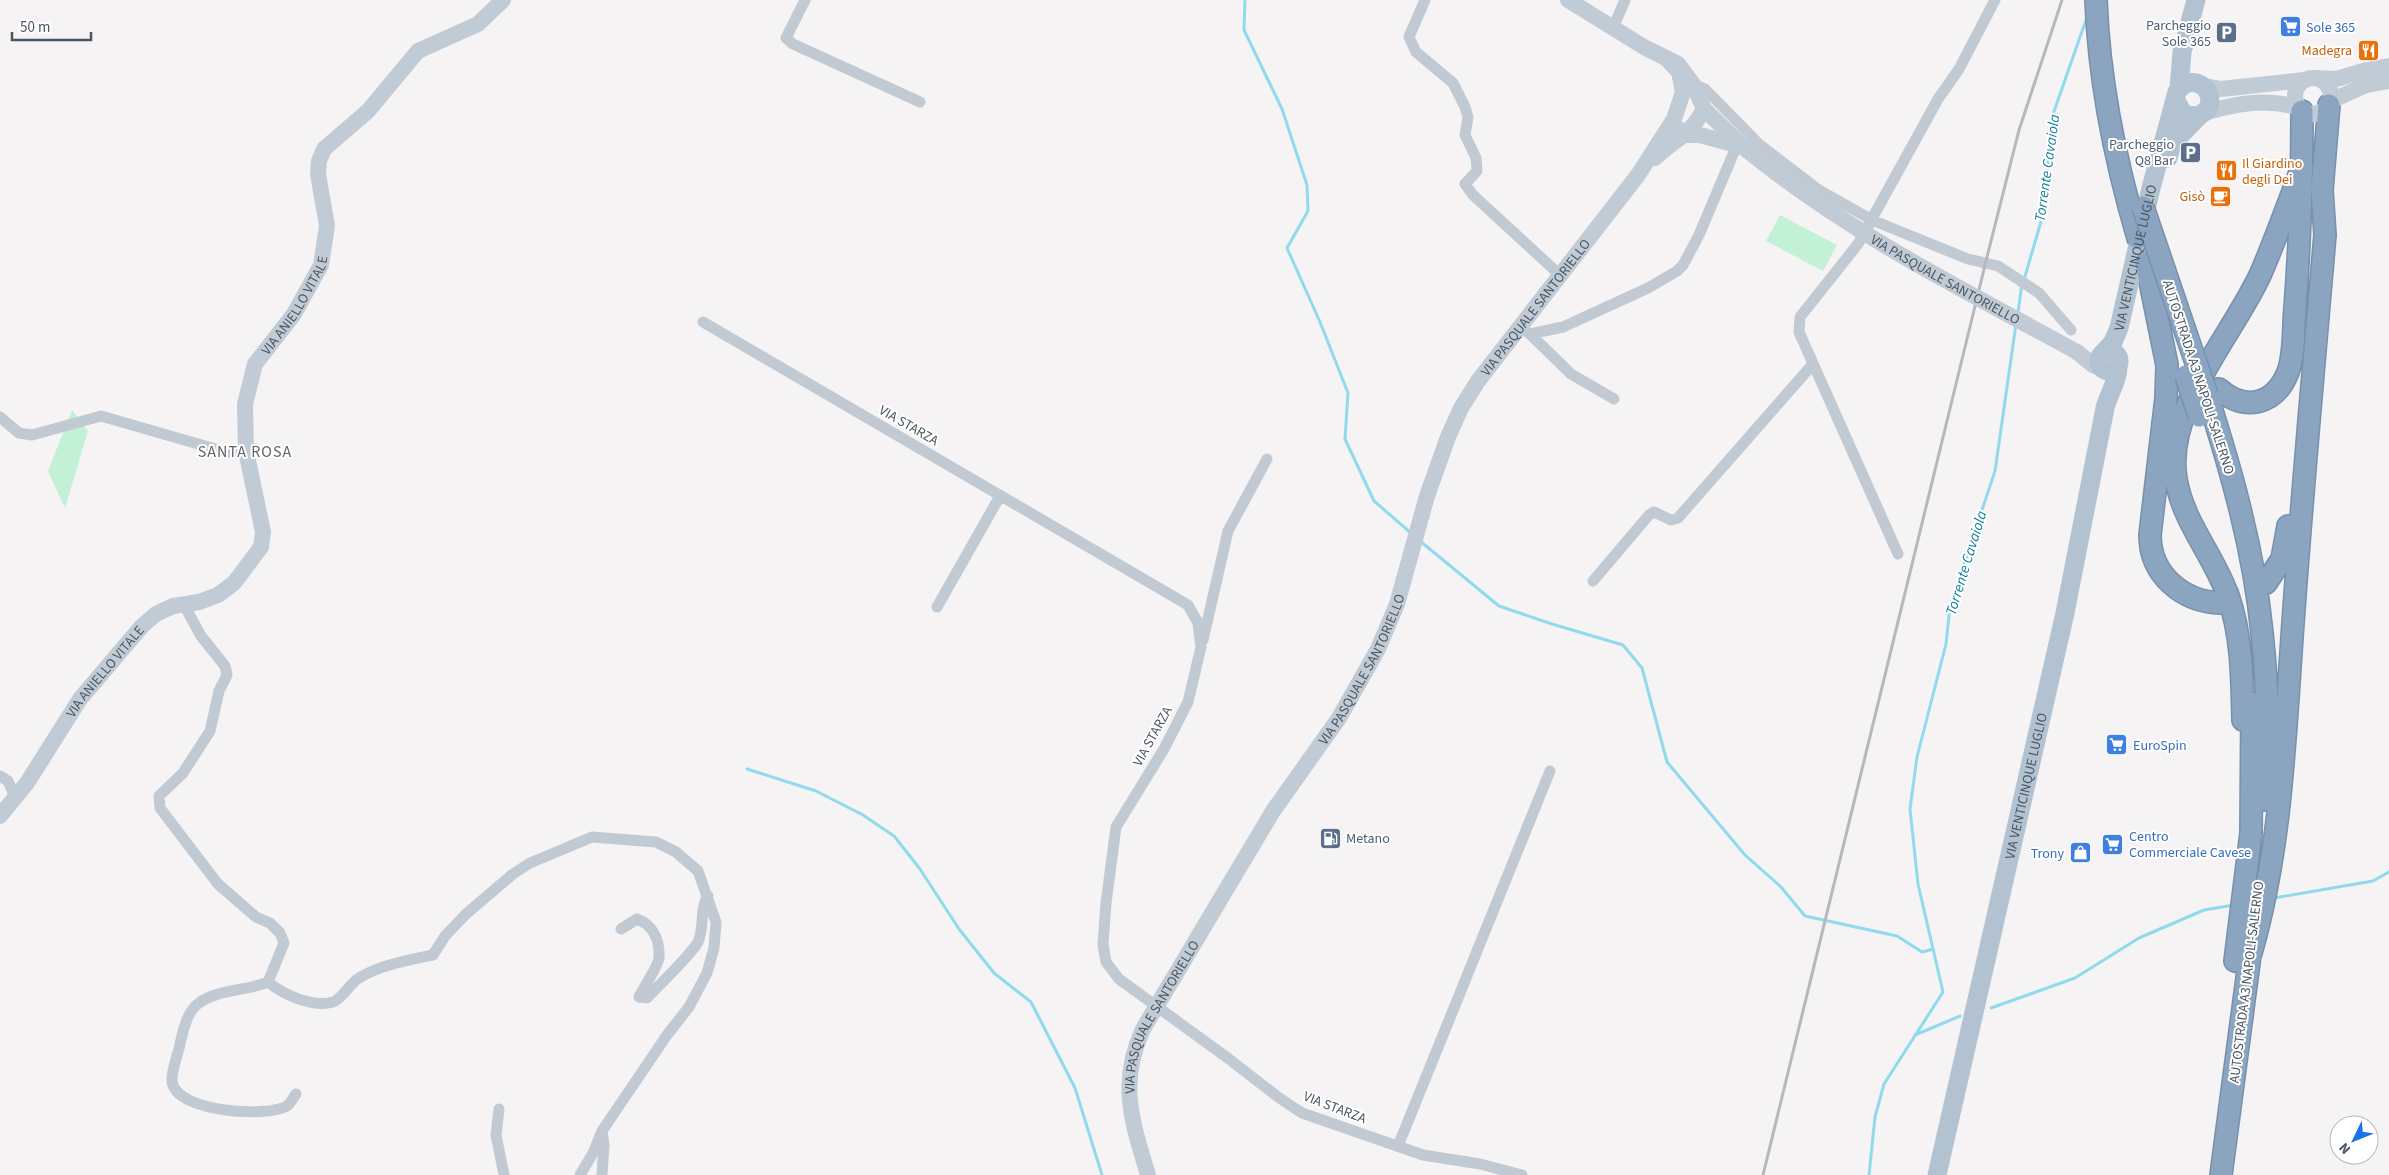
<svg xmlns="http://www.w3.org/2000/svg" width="2389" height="1175" viewBox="0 0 2389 1175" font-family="'Source Sans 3',sans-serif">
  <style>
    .green { fill: #c3f1d5 }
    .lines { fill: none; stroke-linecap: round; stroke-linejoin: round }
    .stream { stroke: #90daee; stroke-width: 3 }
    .highway-tunnel { stroke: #caccce; stroke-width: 21; stroke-dasharray: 21 11; stroke-linecap: butt }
    .highway-casing { stroke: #7690ad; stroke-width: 24 }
    .street { stroke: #c1cad2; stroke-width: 11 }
    .secondary { stroke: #c1cbd6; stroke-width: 16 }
    .primary { stroke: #b3c2d1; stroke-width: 19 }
    .highway { stroke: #8ba5c1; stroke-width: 21 }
    .rail { stroke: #b5b8bd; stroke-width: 3 }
    .highway-bridge-casing { stroke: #7690ad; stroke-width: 24; stroke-linecap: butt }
    .secondary-bridge { stroke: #c1cbd6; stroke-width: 16 }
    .highway-bridge { stroke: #8ba5c1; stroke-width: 21 }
    .labels { text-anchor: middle; stroke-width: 4; stroke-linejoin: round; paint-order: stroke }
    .service-label { font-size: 14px; fill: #4e5e75; stroke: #fff; text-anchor: end }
    .shop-label { font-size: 14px; fill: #366cbe; stroke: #fff; text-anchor: start }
    .food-label { font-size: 14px; fill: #c56008; stroke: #fff; text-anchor: end }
    .street-label { font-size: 14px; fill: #4a5661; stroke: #fff }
    .water-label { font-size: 15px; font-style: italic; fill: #0c7c9b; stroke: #fff }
    .quarter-label { font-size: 16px; letter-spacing: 1px; fill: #5f6368; stroke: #fff }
  </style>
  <rect width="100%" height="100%" fill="#f5f3f3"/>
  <path class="green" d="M1780 215 1837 245 1823 271 1766 241Z
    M72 410 88 431 65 508 48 471Z"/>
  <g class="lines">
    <path class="stream" d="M1245 0 1244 30 1282 109 1307 185 1308 211 1287 248 1320 322 1348 393 1345 439 1374 501 1411 533
      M2018 313 2021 290 2045 208 2051 120 2088 14
      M1420 541 1499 606 1552 624 1623 645 1642 668 1667 762 1745 855 1781 887 1805 916 1897 936 1922 952 1933 949
      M747 769 816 791 863 815 894 836 920 869 959 929 994 973 1031 1002 1075 1088 1102 1175
      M2274 898 2373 881 2389 872
      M1991 1008 2075 978 2139 938 2204 910 2234 905
      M1915 1035 1960 1016
      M1869 1175 1875 1117 1884 1084 1943 992 1918 884 1910 809 1917 757 1946 644 1950 606 1995 471 2016 324"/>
    <path class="highway-tunnel" d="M2221 603 2247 596 2266 583"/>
    <defs>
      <path id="highway" d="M2096 0C2099 82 2115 160 2138 238
        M2146 262 2167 365 2166 398 2150 535C2150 575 2183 602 2221 603
        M2219 389C2245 412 2275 405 2288 372 2295 353 2293 328 2295 308 2300 242 2302 176 2302 111
        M2207 395C2232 473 2254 551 2262 633 2268 688 2269 745 2266 800
        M2266 583 2282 559 2288 526
        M2243 720C2242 678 2242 635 2228 596 2214 555 2183 523 2176 479 2164 408 2233 335 2261 273 2276 238 2289 202 2302 167
        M2251 953C2282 846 2285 734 2293 623 2302 494 2314 364 2325 235L2322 190 2329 105
        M2235 961 2251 833 2252 703
        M2221 1175 2252 940"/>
    </defs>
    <use href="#highway" class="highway-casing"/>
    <path class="street" d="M805 0 786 38 793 44 920 102
      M1425 0 1409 37 1416 52 1453 83 1465 107 1468 117 1465 135 1476 158 1477 171 1465 184 1473 195 1560 275
      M1613 28 1625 0
      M1690 87 1693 84 1705 89 1759 144 1819 190 1872 220 1968 259 1998 266 2039 293 2071 330
      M703 322 1188 605 1198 623 1201 647 1188 702 1164 749 1116 827 1106 903 1103 944 1106 962 1119 979 1229 1059 1278 1097 1302 1113 1423 1155 1480 1164 1522 1175
      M1520 327 1530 334 1563 327 1648 288 1677 271 1683 265 1699 235 1737 145
      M1530 334 1571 374 1614 399
      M0 417 19 433 32 435 101 416 226 452 246 451
      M1898 554 1799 332 1800 317 1858 244 1938 99 1959 69 1995 0
      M1593 581 1649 515 1654 512 1671 520 1678 518 1813 364
      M183 603 201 636 225 666 227 675 219 691 210 731 183 773 159 796 160 808 218 884 256 917 270 923 280 933 284 943 268 982C284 995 313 1008 333 1002 343 998 350 983 359 978 380 965 409 960 433 955L445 936 466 914 513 874 530 863 592 837 656 842 676 852 698 871 716 922 714 948 707 973 689 1007 667 1035 602 1131
      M937 607 1000 496
      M1203 640 1228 531 1267 459
      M0 776 8 781 16 799
      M621 929 637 919C653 925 660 940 659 958 658 967 643 988 639 997L647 998C660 984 690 956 698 942 705 927 699 909 708 896
      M268 982C247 991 218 989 199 1003 187 1011 183 1031 180 1044 178 1055 171 1071 172 1082 177 1112 266 1118 287 1106 291 1103 293 1098 296 1094
      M499 1109 496 1135 504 1175
      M1398 1146 1550 771
      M580 1175 593 1153 602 1131 604 1145 602 1175"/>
    <g class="secondary">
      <path d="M1568 0 1644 47 1678 64 1693 84 1704 109 1744 148 1762 162"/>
      <circle cx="2313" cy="96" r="18"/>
      <path d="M2316 78 2336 79 2367 70 2389 66"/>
      <path d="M2205 86 2221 89 2304 80"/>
      <path d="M2331 101 2366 85 2389 81"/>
      <path d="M2204 113C2237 103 2267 98 2300 108"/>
      <path d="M1681 130 1686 135H1700L1740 146"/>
      <path d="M1655 158C1676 138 1689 137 1704 109"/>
      <path d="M2077 352 2093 365 2103 369"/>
      <path id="s1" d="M0 816 27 783 80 699 142 626 156 614 173 606 199 602 218 595 234 583 261 547 263 532 246 451 245 404 255 364 294 314 321 265 327 226 318 174 319 161 324 149 368 111 418 51 478 24 503 0"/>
      <path id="s2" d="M1148 1175C1132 1121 1118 1083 1143 1029L1273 811 1339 718 1378 649 1397 604 1427 496 1448 437 1461 408 1478 381 1638 175 1674 119 1683 92 1679 72 1666 58"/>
    </g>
    <g class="primary">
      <path d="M2179 89 2182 52 2196 0"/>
      <path d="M2168 158 2172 144 2199 116"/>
      <circle cx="2109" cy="361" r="10"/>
      <path id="s3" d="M2104 352 2113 342 2119 328 2151 188 2177 92C2190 72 2217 87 2208 109L2199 116 2184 115 2176 101"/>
      <path id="s4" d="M1937 1175 2065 613 2105 408C2109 393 2118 381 2118 366"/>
    </g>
    <use href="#highway" class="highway"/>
    <path class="rail" d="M1763 1175 1987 257 2019 130 2062 0"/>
    <defs>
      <path id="highway-bridge" d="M2143 207 2207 395
        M2186 376 2199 416"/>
    </defs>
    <use href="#highway-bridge" class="highway-bridge-casing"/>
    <path class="secondary-bridge" id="s5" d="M1762 162C1858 238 1970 293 2077 352"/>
    <use href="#highway-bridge" class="highway-bridge"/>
  </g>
  <defs>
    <symbol id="supermarket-square" viewBox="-11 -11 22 22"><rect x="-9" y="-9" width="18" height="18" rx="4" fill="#3f7fe0" stroke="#fff"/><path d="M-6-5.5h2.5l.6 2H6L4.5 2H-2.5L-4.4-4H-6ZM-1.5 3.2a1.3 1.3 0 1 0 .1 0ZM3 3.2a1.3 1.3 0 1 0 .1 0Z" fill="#fff"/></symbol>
    <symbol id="parking-square" viewBox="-11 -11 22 22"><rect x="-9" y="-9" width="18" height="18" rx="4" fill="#5c6f8a" stroke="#fff"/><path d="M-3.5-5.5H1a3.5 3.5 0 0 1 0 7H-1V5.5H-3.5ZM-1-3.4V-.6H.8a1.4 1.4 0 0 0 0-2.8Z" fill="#fff"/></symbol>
    <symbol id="restaurant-square" viewBox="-11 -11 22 22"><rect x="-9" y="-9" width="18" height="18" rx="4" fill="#e8710a" stroke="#fff"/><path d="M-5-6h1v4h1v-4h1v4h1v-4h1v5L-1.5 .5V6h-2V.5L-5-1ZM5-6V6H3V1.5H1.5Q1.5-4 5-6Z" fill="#fff"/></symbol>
    <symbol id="cafe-square" viewBox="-11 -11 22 22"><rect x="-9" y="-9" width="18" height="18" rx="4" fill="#e8710a" stroke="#fff"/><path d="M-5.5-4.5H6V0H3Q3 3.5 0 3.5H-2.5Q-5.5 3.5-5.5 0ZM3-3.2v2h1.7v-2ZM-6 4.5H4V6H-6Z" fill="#fff"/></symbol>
    <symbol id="fuel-square" viewBox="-11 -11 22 22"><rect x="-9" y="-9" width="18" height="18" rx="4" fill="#5c6f8a" stroke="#fff"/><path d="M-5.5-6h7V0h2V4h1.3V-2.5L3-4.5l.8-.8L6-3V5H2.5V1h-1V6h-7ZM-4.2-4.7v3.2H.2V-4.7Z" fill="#fff"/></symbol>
    <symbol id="shop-square" viewBox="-11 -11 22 22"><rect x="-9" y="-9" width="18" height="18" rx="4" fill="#3f7fe0" stroke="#fff"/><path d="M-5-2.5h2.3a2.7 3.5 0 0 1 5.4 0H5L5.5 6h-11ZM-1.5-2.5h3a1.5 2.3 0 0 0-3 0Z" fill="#fff"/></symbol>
  </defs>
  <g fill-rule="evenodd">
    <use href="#supermarket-square" x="2278" y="14" width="25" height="25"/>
    <use href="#parking-square" x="2214" y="20" width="25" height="25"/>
    <use href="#restaurant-square" x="2356" y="38" width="25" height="25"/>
    <use href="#parking-square" x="2178" y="140" width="25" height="25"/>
    <use href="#restaurant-square" x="2214" y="158" width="25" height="25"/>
    <use href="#cafe-square" x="2208" y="184" width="25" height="25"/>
    <use href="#supermarket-square" x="2104" y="732" width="25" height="25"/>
    <use href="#fuel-square" x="1318" y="826" width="25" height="25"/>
    <use href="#supermarket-square" x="2100" y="832" width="25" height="25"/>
    <use href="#shop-square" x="2068" y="840" width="25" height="25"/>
  </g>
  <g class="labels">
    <g class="service-label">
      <text x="2211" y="30">Parcheggio<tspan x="2211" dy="16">Sole 365</tspan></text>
      <text x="2174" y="149">Parcheggio<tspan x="2174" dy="16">Q8 Bar</tspan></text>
      <text x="1346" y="843" text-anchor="start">Metano</text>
    </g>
    <g class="shop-label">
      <text x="2306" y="32">Sole 365</text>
      <text x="2133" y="750">EuroSpin</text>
      <text x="2129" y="841">Centro<tspan x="2129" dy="16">Commerciale Cavese</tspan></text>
      <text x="2064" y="858" text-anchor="end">Trony</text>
    </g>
    <g class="food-label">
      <text x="2352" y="55">Madegra</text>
      <text x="2242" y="168" text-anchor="start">Il Giardino<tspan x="2242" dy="16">degli Dei</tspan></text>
      <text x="2205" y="201">Gisò</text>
    </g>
    <g class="street-label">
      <text dy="5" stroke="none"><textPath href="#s3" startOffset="101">VIA VENTICINQUE LUGLIO</textPath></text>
      <text dy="5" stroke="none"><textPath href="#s5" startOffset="218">VIA PASQUALE SANTORIELLO</textPath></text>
      <text dy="5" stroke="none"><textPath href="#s1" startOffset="644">VIA ANIELLO VITALE</textPath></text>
      <text dy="5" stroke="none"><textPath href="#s2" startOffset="978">VIA PASQUALE SANTORIELLO</textPath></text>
      <text transform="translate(2199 377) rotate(72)" y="5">AUTOSTRADA A3 NAPOLI-SALERNO</text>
      <text transform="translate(909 425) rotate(30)" y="5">VIA STARZA</text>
      <text dy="5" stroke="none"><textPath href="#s2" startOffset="572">VIA PASQUALE SANTORIELLO</textPath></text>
      <text dy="5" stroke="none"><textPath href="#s1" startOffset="179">VIA ANIELLO VITALE</textPath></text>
      <text transform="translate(1152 736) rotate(-61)" y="5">VIA STARZA</text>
      <text dy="5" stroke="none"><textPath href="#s4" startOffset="399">VIA VENTICINQUE LUGLIO</textPath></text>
      <text transform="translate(2246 982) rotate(-83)" y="5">AUTOSTRADA A3 NAPOLI-SALERNO</text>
      <text dy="5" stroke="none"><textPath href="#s2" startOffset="168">VIA PASQUALE SANTORIELLO</textPath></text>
      <text transform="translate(1335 1107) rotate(21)" y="5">VIA STARZA</text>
    </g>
    <g class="water-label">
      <text transform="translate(2047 168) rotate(-82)" y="5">Torrente Cavaiola</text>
      <text transform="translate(1966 563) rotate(-73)" y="5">Torrente Cavaiola</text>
    </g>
    <g class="quarter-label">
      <text x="245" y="457">SANTA ROSA</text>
    </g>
  </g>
  <g transform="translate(2354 1140) rotate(227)"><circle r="24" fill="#ffffff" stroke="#b7bbc0"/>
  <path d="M0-4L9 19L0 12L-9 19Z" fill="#1a73e8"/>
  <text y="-8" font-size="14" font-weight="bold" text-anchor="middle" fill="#4a5661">N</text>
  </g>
  <path d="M12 32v8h79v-8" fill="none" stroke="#4a5661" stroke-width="2.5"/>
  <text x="20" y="32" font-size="15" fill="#4a5661" stroke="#ffffff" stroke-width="4" paint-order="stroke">50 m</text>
</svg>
